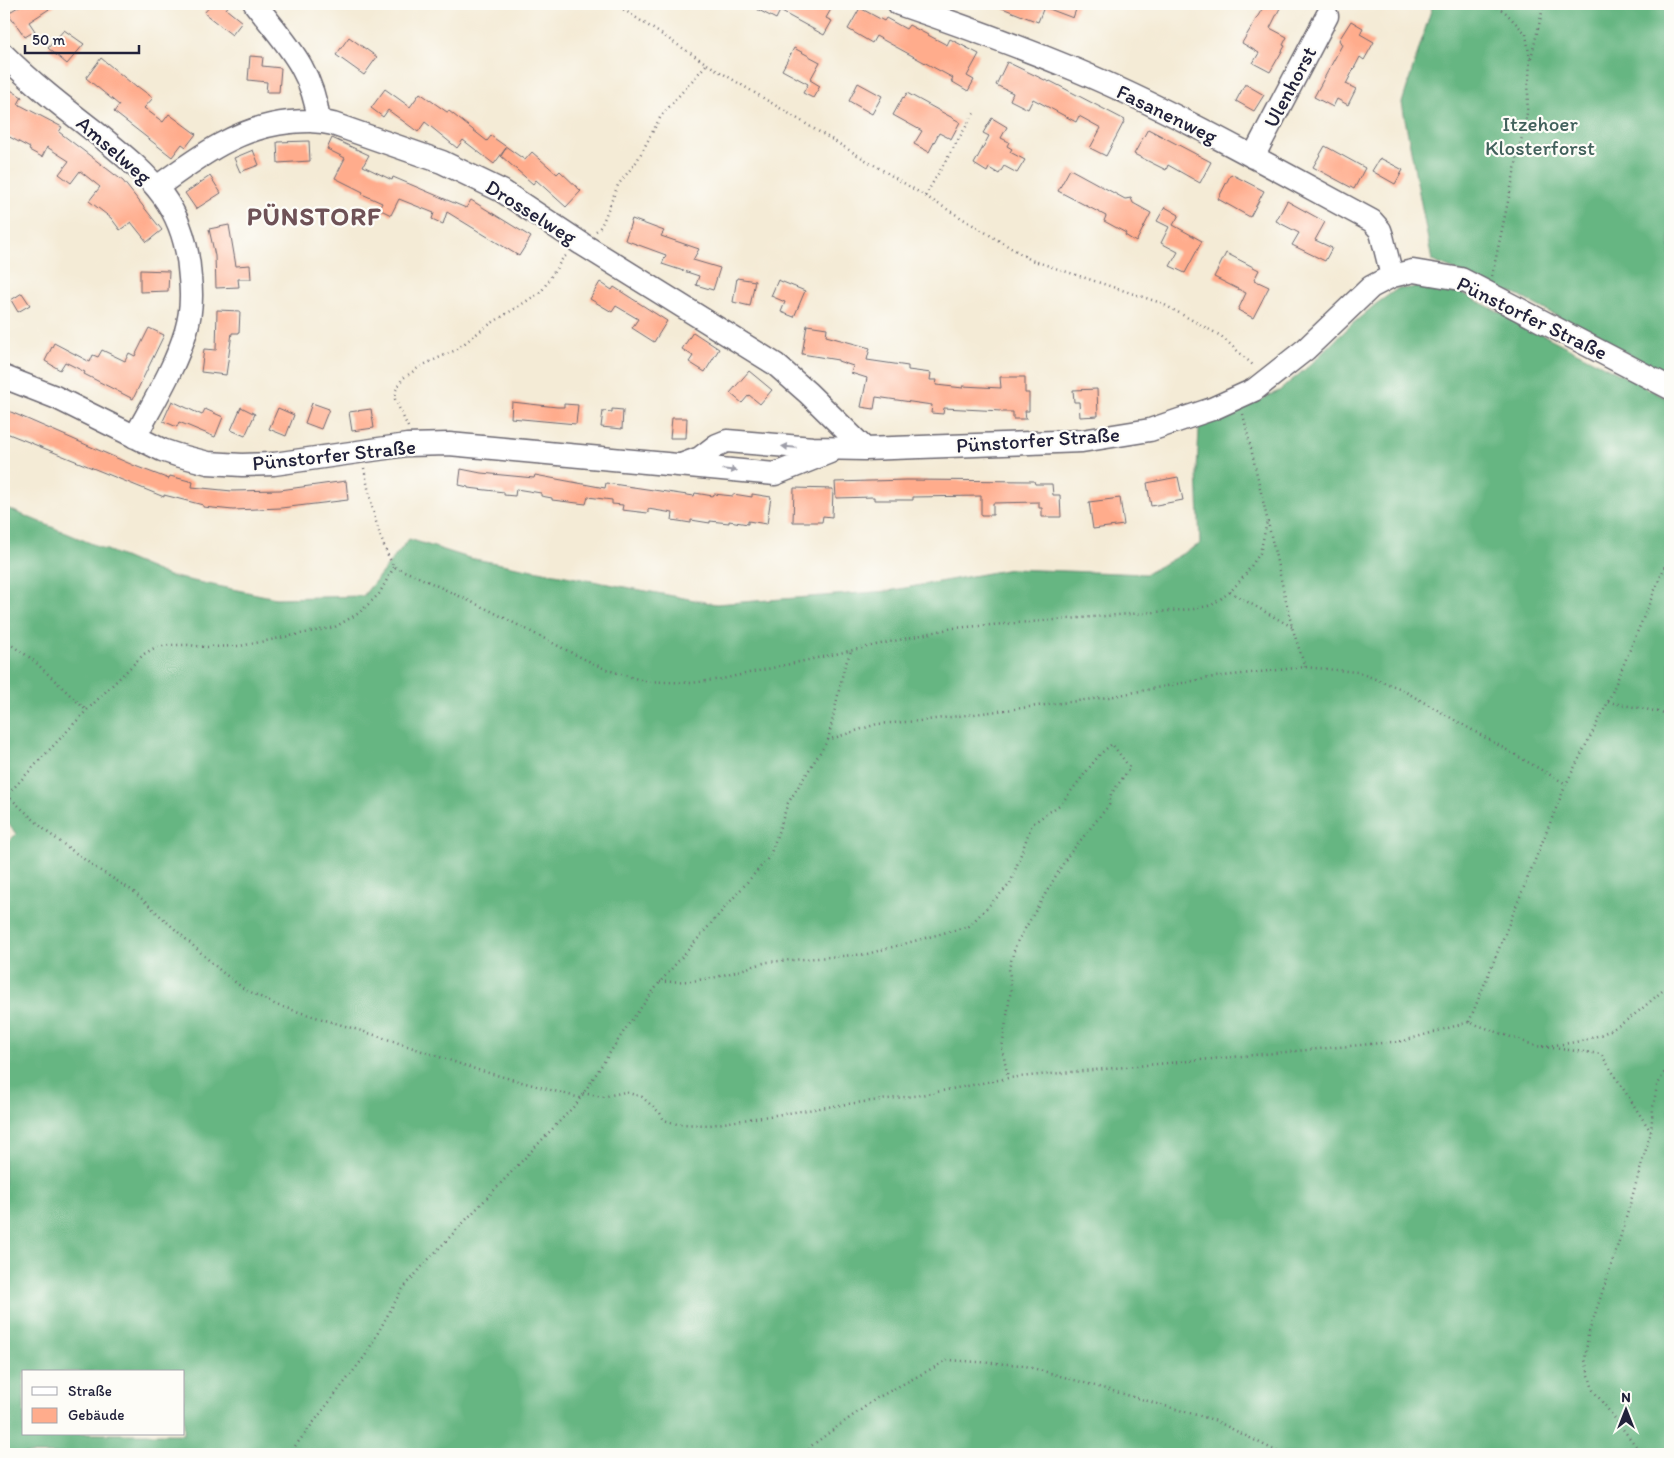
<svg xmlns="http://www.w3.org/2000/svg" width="1674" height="1458" viewBox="0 0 1674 1458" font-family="Itim,sans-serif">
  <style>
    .forest { fill: #66b682; stroke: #446c5e; fill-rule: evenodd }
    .building { fill: #ffac8c }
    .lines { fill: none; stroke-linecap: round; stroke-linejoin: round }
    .minor-casing { stroke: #6c6871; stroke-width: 25 }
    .path { stroke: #6c6871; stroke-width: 2.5; stroke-dasharray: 1 4; stroke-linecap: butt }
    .minor { stroke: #fff; stroke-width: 22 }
    .oneway { fill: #9c9ca7 }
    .labels { text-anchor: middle; stroke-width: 4.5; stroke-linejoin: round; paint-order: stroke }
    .street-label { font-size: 21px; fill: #22223b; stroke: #fdfcf7 }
    .park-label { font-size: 21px; fill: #42615c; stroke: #fdfcf7 }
    .district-label { font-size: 26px; font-weight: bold; letter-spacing: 1px; fill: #6f5257; stroke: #fdfcf7 }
  </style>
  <rect width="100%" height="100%" fill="#fdfcf7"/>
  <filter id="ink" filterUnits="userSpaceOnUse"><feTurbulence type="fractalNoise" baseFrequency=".02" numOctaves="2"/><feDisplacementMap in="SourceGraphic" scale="10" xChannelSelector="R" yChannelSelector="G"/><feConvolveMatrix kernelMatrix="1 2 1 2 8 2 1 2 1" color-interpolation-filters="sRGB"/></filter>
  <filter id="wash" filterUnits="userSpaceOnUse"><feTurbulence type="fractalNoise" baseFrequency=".0096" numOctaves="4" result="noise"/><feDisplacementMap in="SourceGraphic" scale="20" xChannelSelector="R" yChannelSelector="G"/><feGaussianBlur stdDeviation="1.12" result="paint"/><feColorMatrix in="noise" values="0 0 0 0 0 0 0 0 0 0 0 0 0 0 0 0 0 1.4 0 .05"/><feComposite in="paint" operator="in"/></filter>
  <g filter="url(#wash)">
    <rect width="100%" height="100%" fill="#f4ebd6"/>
    <path class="forest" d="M1433 4H1670V376L1519 296 1432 261 1402 103Z
      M1435 286 1460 292 1670 400V1454H4V846L16 834 4 817V507L169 576 276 598 363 596 409 539 469 558 716 604 888 591 1011 569 1146 574 1200 544 1197 472 1199 428 1279 391 1309 366 1350 326 1376 304 1397 289ZM24 1372H184V1434H24Z"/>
    <g id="blocks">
      <path class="building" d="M23 4H57L29 22 35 31 25 37 8 13Z
        M212 4H230L226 9 242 22 232 35 204 13Z
        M747 4H834L826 18 832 21 824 35 780 11 776 19Z
        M992 4H1078L1073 18 1044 7 1038 22Z
        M1265 4H1282L1270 28 1287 37 1283 45 1285 46 1270 72 1253 63 1259 53 1242 43Z
        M860 8 884 21 886 18 906 29 909 25 947 45 950 39 979 54 967 76 974 80 968 91 951 81 953 78 876 36 872 43 848 29Z
        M1351 21 1363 28 1360 34 1374 42 1364 60 1360 57 1346 84 1356 89 1348 105 1337 99 1333 107 1314 97 1342 45 1339 40Z
        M64 30 84 44 67 64 48 48Z
        M349 37 377 57 364 75 336 55Z
        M794 48 820 62 810 80 820 86 813 98 803 93 808 84 782 70Z
        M250 56 263 57 262 66 281 68 279 92H266L267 82 248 80Z
        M101 58 136 87 137 86 153 98 144 108 163 122 169 114 196 134 186 147 182 144 172 157 114 112 119 105 86 78Z
        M1007 62 1049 82 1050 81 1125 120 1106 156 1090 148 1101 128 1079 116 1076 122 1033 99 1028 109 1010 100 1013 93 996 85Z
        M858 83 882 96 872 114 849 101Z
        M1245 84 1264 95 1254 111 1236 101Z
        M4 86 22 97 18 104 62 127 59 132 123 181 162 230 147 242 131 222 120 230 111 218 89 201 100 187 80 171 71 183 59 174 69 161 47 147 42 157 29 150 30 148 4 134Z
        M385 89 410 107 420 93 447 112 449 111 487 141 491 136 525 160 532 152 557 174 560 171 581 191 566 207 536 180 533 184 501 156 506 148 494 164 463 140 457 148 425 122 418 132 388 110 383 117 371 108Z
        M907 93 960 122 951 139 939 133 929 152 914 144 922 131 893 115 903 97 904 98Z
        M992 118 1007 127 1001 138 1009 142 1007 146 1012 149 1010 152 1025 160 1017 173 1004 166 999 174 989 168 987 172 974 164 989 136 983 133Z
        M1148 129 1211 162 1200 183 1168 165 1166 170 1134 154Z
        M332 138 369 155 363 166 392 180 393 177 466 208 471 200 531 237 519 256 447 212 443 224 432 219 434 213 399 199 391 215 379 209 382 203 362 194 363 192 335 178 345 158 327 149Z
        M309 141 310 161 278 163 277 142Z
        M1325 146 1365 168 1354 189 1313 167Z
        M253 150 259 165 240 172 234 158Z
        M1380 158 1403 170 1395 184 1372 171Z
        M1070 169 1125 199 1131 198 1133 203 1151 213 1136 242 1125 235 1126 233 1104 221 1106 216 1058 191Z
        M1231 174 1264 191 1250 217 1218 199Z
        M210 176 221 193 196 209 185 193Z
        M1287 201 1325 222 1315 240 1332 248 1325 261 1292 245 1299 233 1276 221Z
        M1165 207 1179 215 1173 225 1202 241 1185 273 1170 266 1178 252 1161 243 1169 227 1157 221Z
        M632 219 664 231 661 236 699 249 693 260 720 268 713 290 696 285 699 276 662 264 666 255 625 240Z
        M229 225 236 266 250 265 251 279H238L239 287 216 288 215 256 209 229Z
        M1226 253 1259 270 1254 280 1269 287 1253 318 1238 310 1246 293 1214 277Z
        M140 270 169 271 168 291 140 292Z
        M737 278 755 281 750 306 733 302Z
        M778 280 805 291 794 317 781 312 785 302 771 296Z
        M600 282 612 290 614 287 667 321 654 342 632 328 638 319 616 306 612 312 590 299Z
        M22 293 30 305 18 312 11 300Z
        M217 310 240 311 239 333H232L226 375 201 372 204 349 216 350Z
        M807 325 827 328 826 336 870 348 867 360 908 366V370L931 373 930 380H937L936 385 963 388V386L1001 388 1000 377H1025V393H1029V411H1025L1026 419H1013V412H1001V411L944 408 943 414 931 413 932 405 876 397 874 409 861 407 867 378 851 373 853 366 838 361V360L802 354Z
        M149 328 164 335 133 399 84 374 85 372 65 362 60 370 45 361 54 343 90 362 93 355 98 357 102 350 125 361 129 353 135 356Z
        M693 332 719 349 705 372 689 362 693 356 682 349Z
        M749 371 772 390 760 404 749 395 742 403 730 393Z
        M1097 389 1098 416 1080 417 1079 402H1074L1073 390Z
        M172 401 202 415 205 409 223 417 215 437 179 422 177 427 163 421Z
        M512 402 557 407H564V404L578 405 576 424 511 418Z
        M312 403 329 409 321 429 305 423Z
        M241 407 255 414 245 436 231 430Z
        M278 408 294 415 286 436 269 429Z
        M4 409 135 466 169 479 170 476 193 482 192 487 232 491 280 490 346 481 348 500 281 508 233 510 203 507V505L164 495V497L4 432Z
        M371 409 374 428 352 431 349 412Z
        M612 409 623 410 622 429 601 427 603 411 612 412Z
        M672 418H687L686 438H670Z
        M461 469 481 473 534 478 535 475 605 488 606 483 694 496 695 493 713 496 714 494 733 496V494L752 497V494L771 497 767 524 748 521V524L729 521V523L710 521V523L691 520V523L672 520 673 513 648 509V513L622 510 623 505 612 504V500L588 497 586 504 552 500V498L541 496V493L516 489 515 496 504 495V492L468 488V487L459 485Z
        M1178 477 1183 500 1151 506 1147 483Z
        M906 480 1034 481 1035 484H1052L1053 495H1060L1061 517H1042V508H1039V502L993 503V515H981V496L913 497V500H874V497L836 498 835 482Z
        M794 488 833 489 832 517 823 516 822 522H793Z
        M1120 498 1124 525 1093 529 1089 502Z"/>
    </g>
  </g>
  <g filter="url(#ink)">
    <use href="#blocks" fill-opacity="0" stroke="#6c6871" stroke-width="1"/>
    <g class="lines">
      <defs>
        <path id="minor" d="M255 4C286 44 312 68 319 121
          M899 4C958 24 1018 46 1076 70 1178 113 1275 169 1372 221L1380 230 1382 236 1392 276
          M4 55C32 83 63 107 94 131 148 175 186 203 190 278 192 295 191 314 186 331 175 368 153 403 135 437
          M1253 157 1327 16
          M157 187C198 157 238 127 290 122 305 121 319 120 333 124L442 162 502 191 582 244 775 364 808 393 865 449
          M4 377 55 397 162 450 177 455 208 463 242 465 274 464 407 445 449 444 775 474 830 452
          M681 465 700 458 717 445 727 441 813 448 865 449 1082 441 1150 430 1212 409 1254 390 1306 349 1371 287 1392 276 1413 271 1461 279 1670 388"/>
      </defs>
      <use href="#minor" class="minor-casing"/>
      <path class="path" d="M615 4 707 64 1031 260 1161 303 1221 336 1254 366
        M1531 58 1544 4
        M925 196 974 113
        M596 231 599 229 603 222 618 185 637 161 661 116 706 65
        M1492 276 1527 113 1530 60 1526 34 1506 13 1493 4
        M1243 414 1292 627 1305 667
        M408 427 395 399 396 390 402 379 421 366 456 350 484 328 541 292 563 258 567 255
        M364 468C371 502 377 537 394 567L414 575 491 611 572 653 605 669 644 681 691 683 722 679 953 628 1194 609 1212 605 1230 592 1245 575 1260 553 1267 522
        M1230 592 1292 627
        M4 640 32 659 86 710
        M1608 702 1670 714
        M828 740 844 668 851 651
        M7 795 47 832 96 868 133 891 222 972 243 988 276 1005 378 1036 478 1070 580 1098
        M4 796 7 795 86 711 144 654 156 647 170 645H188L206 647 240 646 335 627 359 613 379 594 394 567
        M660 982 692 981 717 977 767 962 867 954 969 926 1010 884 1032 824 1061 804 1100 754 1112 744 1130 768 1111 794 1109 805 1067 857 1016 944 1009 968 1011 989 1002 1048 1008 1078
        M1469 1022 1566 784 1608 702 1670 554
        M1542 1046C1606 1042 1624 1025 1670 984
        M583 1093 602 1097 625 1092 642 1097 660 1113 664 1120 677 1124 710 1125 847 1104 921 1095 1008 1078 1403 1041 1469 1022 1536 1046 1601 1054 1651 1132
        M289 1454 365 1356 401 1291 426 1262 577 1103 628 1025 660 982 770 856 788 803 828 740 877 724 919 721 1109 697 1214 677 1305 667 1357 672 1399 688 1566 784
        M807 1454 811 1446 877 1398 948 1360 1022 1365 1214 1420 1282 1454
        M1642 1454 1593 1390 1585 1360 1588 1335 1621 1235 1651 1132 1653 1107 1657 1086 1670 1062"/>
      <use href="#minor" class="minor"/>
    </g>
    <defs><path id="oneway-solid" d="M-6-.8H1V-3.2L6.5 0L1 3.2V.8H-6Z" transform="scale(1.25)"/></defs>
    <g class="oneway">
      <use href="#oneway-solid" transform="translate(789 447) rotate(-175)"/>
      <use href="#oneway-solid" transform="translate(730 470) rotate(6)"/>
    </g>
  </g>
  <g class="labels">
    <g class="street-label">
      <text transform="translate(1290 87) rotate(-62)" y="7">Ulenhorst</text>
      <text transform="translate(1167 114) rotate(26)" y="7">Fasanenweg</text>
      <text transform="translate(114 150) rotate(41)" y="7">Amselweg</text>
      <text transform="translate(531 212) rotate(32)" y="7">Drosselweg</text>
      <text transform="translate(1532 318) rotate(26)" y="7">Pünstorfer Straße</text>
      <text transform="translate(1038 440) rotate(-4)" y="7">Pünstorfer Straße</text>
      <text transform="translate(334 455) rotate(-6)" y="7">Pünstorfer Straße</text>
    </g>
    <g class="park-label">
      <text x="1540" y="131">Itzehoer<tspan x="1540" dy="24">Klosterforst</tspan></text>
    </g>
    <g class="district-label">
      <text x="314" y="225">PÜNSTORF</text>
    </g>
  </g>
  <rect width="1674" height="1458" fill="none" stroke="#fdfcf7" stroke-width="20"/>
  <rect x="22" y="1370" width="162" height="65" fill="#fdfcf7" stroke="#a5a5ac"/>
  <rect x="32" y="1387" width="25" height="8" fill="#ffffff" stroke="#a5a5ac"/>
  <text x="68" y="1396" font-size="15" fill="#22223b">Straße</text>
  <rect x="32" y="1408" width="25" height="15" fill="#ffac8c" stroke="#a5a5ac"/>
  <text x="68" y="1420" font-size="15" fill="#22223b">Gebäude</text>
  <g transform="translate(1626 1410)" stroke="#fdfcf7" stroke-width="4" paint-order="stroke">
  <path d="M0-4L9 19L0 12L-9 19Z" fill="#22223b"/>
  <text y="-8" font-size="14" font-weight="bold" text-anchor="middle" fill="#22223b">N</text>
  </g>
  <path d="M25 45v8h114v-8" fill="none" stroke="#22223b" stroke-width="2.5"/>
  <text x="32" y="45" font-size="15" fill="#22223b" stroke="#fdfcf7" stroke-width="4" paint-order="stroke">50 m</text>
</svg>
